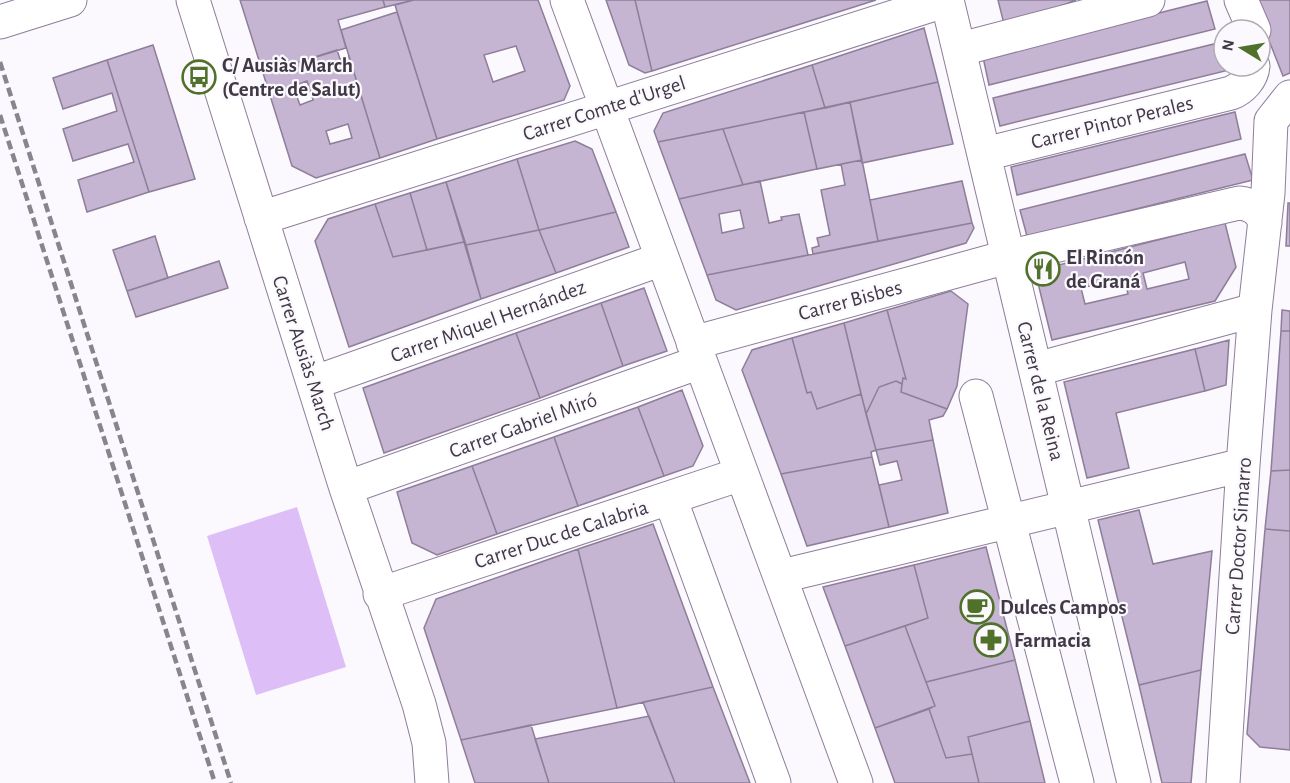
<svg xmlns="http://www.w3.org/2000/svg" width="1290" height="783" viewBox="0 0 1290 783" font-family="'Alegreya Sans',sans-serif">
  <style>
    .green { fill: #ddbef6 }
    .building { fill: #c5b5d2; stroke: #8d7e99; stroke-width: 1.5; fill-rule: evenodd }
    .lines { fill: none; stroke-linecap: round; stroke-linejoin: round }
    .minor-casing { stroke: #8e7e9a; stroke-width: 35 }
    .minor { stroke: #fff; stroke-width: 33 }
    .rail { stroke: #8a848e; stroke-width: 4.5; stroke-dasharray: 9 4.5; stroke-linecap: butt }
    .labels { text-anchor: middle; stroke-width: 4.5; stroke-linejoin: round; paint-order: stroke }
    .poi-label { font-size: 21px; font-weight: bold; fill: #403945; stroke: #fbf8fe; text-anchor: start }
    .street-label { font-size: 21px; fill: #403945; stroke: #fbf8fe }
  </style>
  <rect width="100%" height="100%" fill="#fbf8fe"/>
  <path class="green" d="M297 507 346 667 256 695 207 536Z"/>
  <path class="building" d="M240 0H383L385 7 338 20 346 48 263 73Z
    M383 0H414L385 7Z
    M414 0H538L570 86 564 100 437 139 395 5ZM516 46 525 71 493 82 484 55Z
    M606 0H635L652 71 645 73 629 65Z
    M635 0H876L652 71Z
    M998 0H1076L1005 28Z
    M1253 0H1290V73L1283 76Z
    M1207 1 1215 29 989 85 983 57Z
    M397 12 437 139 380 158 341 30Z
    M924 28 938 82 825 108 812 65Z
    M1218 43 1225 71 1000 126 993 98Z
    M153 45 195 179 149 192 107 60Z
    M337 50 340 59 349 56 380 158 316 178 292 166 263 73ZM307 81 313 100 300 105 293 86ZM348 124 352 138 330 144 326 131Z
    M107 60 149 192 87 212 78 180 134 162 128 144 73 161 63 129 117 111 112 93 63 109 53 78Z
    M812 65 825 108 658 142 654 131 663 113Z
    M938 82 953 144 862 163 850 102Z
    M850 102 862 160 817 169 804 112Z
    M804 112 817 169 743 185 723 129Z
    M1235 112 1241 139 1017 195 1011 167Z
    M723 129 743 185 679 199 658 142Z
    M575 141 592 149 616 212 539 230 517 159Z
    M1245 154 1253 180 1027 236 1020 210Z
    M517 159 539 230 466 245 446 182Z
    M862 160 878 241 813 254 812 248 819 246 817 238 830 235 821 190 845 185 841 164Z
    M760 181 769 223 782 220 781 217 799 214 808 255 707 275 679 199ZM740 210 744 228 722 233 719 214Z
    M962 181 972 223 878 241 870 200Z
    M446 182 464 242 427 250 410 193Z
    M410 193 427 250 393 257 375 204Z
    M1288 203H1290V246H1286Z
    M375 204 393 257 464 242 481 299 349 347 315 241 328 219Z
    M616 212 629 247 556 273 539 230Z
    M972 223 974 228 966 243 736 310 716 300 707 275Z
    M1225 223 1236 267 1215 301 1052 340 1035 271ZM1185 262 1189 279 1147 289 1143 273ZM1124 278 1128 294 1085 304 1081 288Z
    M539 230 556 273 481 299 466 245Z
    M155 236 168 278 127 291 113 250Z
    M219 261 228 288 136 317 127 291Z
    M644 288 667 351 623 366 601 303Z
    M951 291 968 304 957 386 947 409 901 392 903 378 906 379 887 310Z
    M601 303 623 366 540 398 516 333Z
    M887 310 906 379 903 378 902 384 896 381 879 387 866 414 844 323Z
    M1282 310 1290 311V331H1281Z
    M844 323 861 394 817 409 811 392 807 393 792 338Z
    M1281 331H1290V470L1271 471Z
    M516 333 540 398 384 453 363 388Z
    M792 338 807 393 811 392 817 409 861 394 876 450 871 452 872 457 781 474 742 370 752 350Z
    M1229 340 1226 385 1205 391 1195 349Z
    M1195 349 1205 391 1116 413 1129 468 1087 478 1064 382Z
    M896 381 902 384 901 392 947 409 943 416 929 420 933 440 876 450 866 414 879 387Z
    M682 390 703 446 693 466 664 476 638 407Z
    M638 407 664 476 578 506 554 437Z
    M554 437 578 506 497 534 472 466Z
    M933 440 948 513 889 527 879 485 902 480 897 461 880 465 876 450Z
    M872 457 889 527 807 546 781 474Z
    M472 466 497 534 437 555 412 543 397 492Z
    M1290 470V531L1265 529 1271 471Z
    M1139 510 1153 564 1212 551 1201 670 1139 685 1098 520Z
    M653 524 713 687 617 708 578 549Z
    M1265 529 1290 531V750L1260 747 1247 734Z
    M986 547 1015 660 926 682 905 626 928 618 914 565Z
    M578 549 617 708 461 740 424 628 436 599Z
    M914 565 928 618 845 646 823 587Z
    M905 626 935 706 875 728 845 646Z
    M1015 660 1030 721 968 737 972 754 946 758 929 709 935 706 926 682Z
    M1201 670 1191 783H1162L1139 685Z
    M713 687 750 783H675L643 702Z
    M929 709 946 758 972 754 979 783H895L875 728Z
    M649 716 675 783H549L535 739Z
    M1030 721 1045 783H979L968 737Z
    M531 725 549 783H475L461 740Z"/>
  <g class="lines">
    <defs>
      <path id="minor" d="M193 0 346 488 419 704 429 743 432 783
        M567 0 856 783
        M947 0 1134 783
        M1241 0 1254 30
        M0 22 70 0
        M961 49 1148 0
        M985 154 1231 93C1242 89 1252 78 1253 66
        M261 218 947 0
        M693 343 1007 257 1239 203C1252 204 1261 210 1265 223
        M1037 369 1255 310
        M313 383 662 259
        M976 396 1077 783
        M346 488 700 362
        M670 498 774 783
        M782 576 1243 465
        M380 594 741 474
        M1223 783 1243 465 1255 310 1268 193 1271 121 1290 97"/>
    </defs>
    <use href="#minor" class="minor-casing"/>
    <use href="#minor" class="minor"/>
    <path class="rail" d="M0 62 231 783
      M0 115 215 783"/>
  </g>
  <defs>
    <symbol id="bus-ring" viewBox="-11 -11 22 22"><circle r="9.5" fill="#fbf8fe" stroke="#507129" stroke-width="1.5"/><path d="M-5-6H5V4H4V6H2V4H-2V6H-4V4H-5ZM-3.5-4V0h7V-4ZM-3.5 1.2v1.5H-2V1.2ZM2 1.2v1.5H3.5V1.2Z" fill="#507129"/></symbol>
    <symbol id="restaurant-ring" viewBox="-11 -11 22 22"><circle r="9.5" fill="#fbf8fe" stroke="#507129" stroke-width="1.5"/><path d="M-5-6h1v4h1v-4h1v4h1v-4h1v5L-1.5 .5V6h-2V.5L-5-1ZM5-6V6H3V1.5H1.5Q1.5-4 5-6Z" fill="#507129"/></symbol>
    <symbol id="cafe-ring" viewBox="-11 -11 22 22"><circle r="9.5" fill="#fbf8fe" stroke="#507129" stroke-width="1.5"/><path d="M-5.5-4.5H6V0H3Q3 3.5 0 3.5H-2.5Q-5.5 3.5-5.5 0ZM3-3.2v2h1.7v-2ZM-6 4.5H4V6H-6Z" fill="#507129"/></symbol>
    <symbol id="pharmacy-ring" viewBox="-11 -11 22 22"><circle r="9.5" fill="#fbf8fe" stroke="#507129" stroke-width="1.5"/><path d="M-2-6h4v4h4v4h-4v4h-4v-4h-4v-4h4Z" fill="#507129"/></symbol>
  </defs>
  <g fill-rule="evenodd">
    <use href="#bus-ring" x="180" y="58" width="38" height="38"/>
    <use href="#restaurant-ring" x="1024" y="250" width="38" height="38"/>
    <use href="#cafe-ring" x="958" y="588" width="38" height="38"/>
    <use href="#pharmacy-ring" x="972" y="621" width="38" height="38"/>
  </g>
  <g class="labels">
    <g class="poi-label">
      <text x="222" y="72">C/ Ausiàs March<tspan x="222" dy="24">(Centre de Salut)</tspan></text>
      <text x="1066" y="264">El Rincón<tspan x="1066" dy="24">de Graná</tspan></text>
      <text x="1000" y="614">Dulces Campos</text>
      <text x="1014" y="647">Farmacia</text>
    </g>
    <g class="street-label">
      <text transform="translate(604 108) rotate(-18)" y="7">Carrer Comte d'Urgel</text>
      <text transform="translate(1112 122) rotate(-14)" y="7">Carrer Pintor Perales</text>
      <text transform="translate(850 300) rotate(-15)" y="7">Carrer Bisbes</text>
      <text transform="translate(488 321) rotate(-20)" y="7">Carrer Miquel Hernández</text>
      <text transform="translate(304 353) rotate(72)" y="7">Carrer Ausiàs March</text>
      <text transform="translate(1041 391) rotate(76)" y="7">Carrer de la Reina</text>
      <text transform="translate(523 425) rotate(-20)" y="7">Carrer Gabriel Miró</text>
      <text transform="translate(561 534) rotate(-18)" y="7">Carrer Duc de Calabria</text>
      <text transform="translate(1238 546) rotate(-86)" y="7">Carrer Doctor Simarro</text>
    </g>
  </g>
  <g transform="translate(1242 48) rotate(281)"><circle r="28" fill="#fbf8fe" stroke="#b0acb4" stroke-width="1.5"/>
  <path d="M0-4.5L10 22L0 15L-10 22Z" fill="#507129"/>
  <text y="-9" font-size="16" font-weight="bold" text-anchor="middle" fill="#403945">N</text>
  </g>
</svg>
